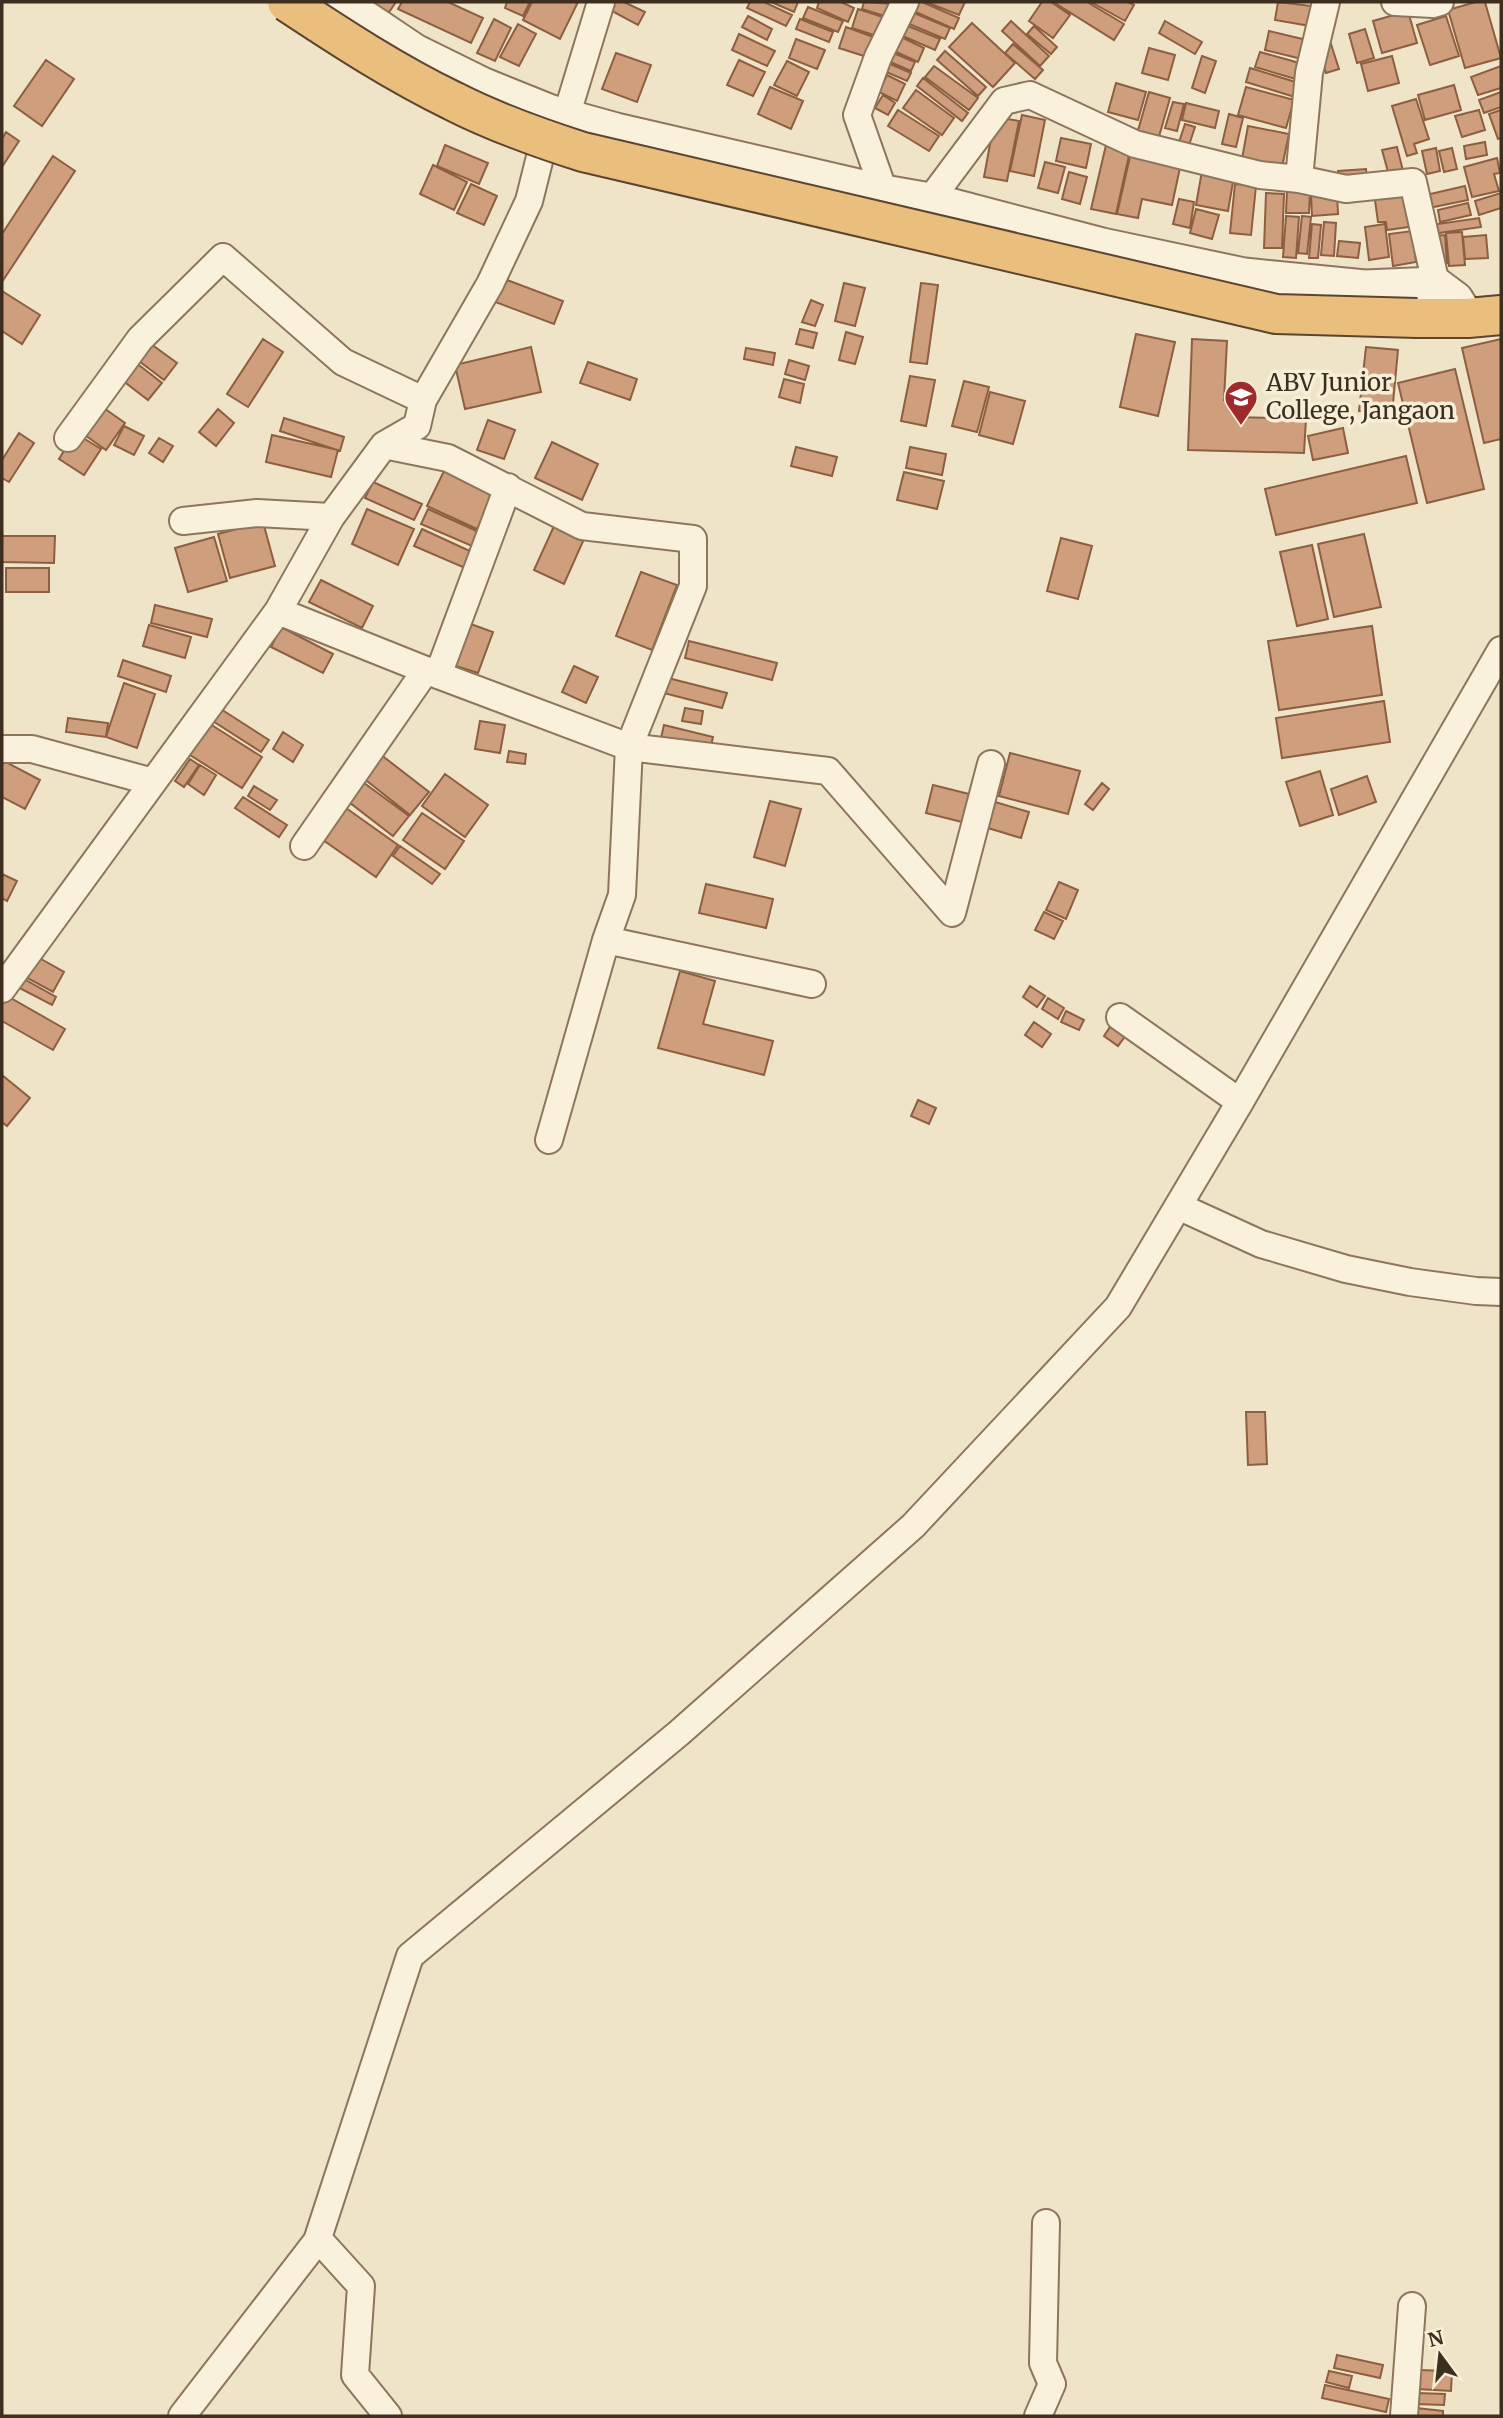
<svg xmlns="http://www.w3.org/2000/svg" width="1503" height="2418" viewBox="0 0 1503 2418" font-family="Merriweather,serif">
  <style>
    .building { fill: #cf9f7d; stroke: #8d5f41; stroke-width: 2 }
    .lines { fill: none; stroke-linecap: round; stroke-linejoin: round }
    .minor-casing { stroke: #8d765c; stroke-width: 30 }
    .tertiary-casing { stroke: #8d765c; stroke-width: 37 }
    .trunk-casing { stroke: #5b4430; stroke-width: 42 }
    .minor { stroke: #faf1dc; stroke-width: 26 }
    .tertiary { stroke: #faf1dc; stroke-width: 33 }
    .trunk { stroke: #eabe7c; stroke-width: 38 }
    .trunk-bridge-casing { stroke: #5b4430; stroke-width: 42; stroke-linecap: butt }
    .trunk-bridge { stroke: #eabe7c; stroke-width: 38 }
    .labels { text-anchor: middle; stroke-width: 7; stroke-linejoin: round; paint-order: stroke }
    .poi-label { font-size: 24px; fill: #3d2e20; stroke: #f7eed8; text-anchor: start }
  </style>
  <rect width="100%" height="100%" fill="#f0e4c8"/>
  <path class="building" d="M368 2H396L387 15Z
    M402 2H448L483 18 471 43 398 9Z
    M507 2H530L523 16 505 8Z
    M532 2H578L560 39 523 20Z
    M614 2H624L645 12 638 25 610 10Z
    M750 2H764L792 15 786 26 747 8Z
    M771 2H798L794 12Z
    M819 2H841L854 8 848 22 817 8Z
    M864 2 895 4 891 18 862 9Z
    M912 2H922L959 18 954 29 909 9Z
    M926 2H965L959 15Z
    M1042 2H1051L1070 15 1053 38 1029 21Z
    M1056 2H1087L1124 24 1114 40 1055 3Z
    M1091 2H1128L1134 5 1125 21Z
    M1278 2 1320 7 1316 27 1275 20Z
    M1476 2H1485L1501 58 1465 68 1448 10Z
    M808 7 843 21 838 32 803 18Z
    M858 9 889 19 883 38 852 28Z
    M907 10 950 28 945 39 902 21Z
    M1408 11 1417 43 1382 53 1373 21Z
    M748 16 772 29 767 40 742 27Z
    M1446 16 1459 56 1430 65 1417 25Z
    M494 19 511 28 495 61 477 53Z
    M800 19 833 32 829 42 796 29Z
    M1011 21 1049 56 1040 66 1002 31Z
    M1165 21 1202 42 1195 54 1159 33Z
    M972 23 1015 63 993 87 949 47Z
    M518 24 536 34 519 66 500 57Z
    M903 24 940 39 935 50 898 34Z
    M1034 26 1057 47 1051 54 1027 34Z
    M846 27 876 38 870 58 839 48Z
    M1365 29 1374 58 1357 63 1349 34Z
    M1269 31 1311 41 1306 60 1265 50Z
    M739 34 775 51 767 66 732 50Z
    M897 35 924 48 918 62 890 49Z
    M796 39 825 50 817 69 789 58Z
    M1330 41 1339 69 1326 73 1317 45Z
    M1013 44 1043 70 1035 79 1005 53Z
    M1149 48 1175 55 1168 80 1142 73Z
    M945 51 986 87 978 96 937 60Z
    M891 52 915 62 911 71 888 61Z
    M1260 52 1303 64 1299 80 1255 67Z
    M616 53 651 65 637 102 602 89Z
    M1202 56 1216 61 1205 93 1192 88Z
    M1392 56 1399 83 1368 91 1361 64Z
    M46 60 74 79 42 126 14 106Z
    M739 60 765 72 753 96 727 85Z
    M787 61 809 72 797 96 774 85Z
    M888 63 911 73 907 81 884 71Z
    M934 66 978 98 969 110 925 77Z
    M1501 66V88L1478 95 1471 77Z
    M1250 68 1302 84 1298 98 1246 82Z
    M887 75 905 84 897 101 879 92Z
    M923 78 968 113 962 121 917 86Z
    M1116 83 1146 92 1138 120 1108 112Z
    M1454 85 1461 110 1425 120 1418 95Z
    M770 87 803 101 791 129 758 114Z
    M1246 87 1294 100 1286 128 1238 115Z
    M916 90 954 118 942 135 903 108Z
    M1149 92 1170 98 1158 140 1137 134Z
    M1501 92V107L1484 113 1479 100Z
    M883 95 895 103 888 115 875 108Z
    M1416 99 1429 139 1414 144 1417 153 1407 156 1392 106Z
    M1173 102 1184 104 1177 131 1165 128Z
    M1186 103 1219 111 1215 128 1182 120Z
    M898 110 939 136 929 151 888 126Z
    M1479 110 1485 130 1462 137 1455 116Z
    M1501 110V138L1498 139 1489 114Z
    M1229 114 1243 118 1236 147 1222 144Z
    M1022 115 1045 120 1034 176 1010 171Z
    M995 117 1019 121 1007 181 984 177Z
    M1185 124 1195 127 1187 151 1177 148Z
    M1248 126 1289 134 1282 167 1242 159Z
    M6 132 19 141 2 167V139Z
    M1061 138 1091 144 1086 168 1056 161Z
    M1485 142 1487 155 1466 159 1464 146Z
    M445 145 488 163 479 184 437 166Z
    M1106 145 1130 151 1116 214 1091 209Z
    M1397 147 1404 175 1390 179 1382 150Z
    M1436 148 1440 171 1427 174 1422 151Z
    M1452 148 1457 169 1444 172 1439 151Z
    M1131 152 1181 163 1172 205 1142 199 1138 218 1117 214Z
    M53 156 75 171 2 282V234Z
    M1497 158 1500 173 1494 174 1499 191 1472 197 1464 167Z
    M1045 162 1065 167 1058 193 1038 188Z
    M433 165 467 182 454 210 420 194Z
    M1366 169 1367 181 1339 184 1338 171Z
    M1202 171 1234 176 1228 211 1196 205Z
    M1069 172 1087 177 1080 204 1062 199Z
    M471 184 497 196 484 225 457 213Z
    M1235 184 1256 186 1251 235 1230 233Z
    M1465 186 1468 200 1429 208 1426 195Z
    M1410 188 1416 226 1387 230 1386 222H1378L1374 193Z
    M1287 190 1310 191 1309 213H1286Z
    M1266 193 1284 194 1282 248H1264Z
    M1337 193 1338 214 1312 216 1311 194Z
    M1501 193V208L1479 215 1475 201Z
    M1179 199 1194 202 1190 228 1173 224Z
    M1468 203 1471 215 1440 222 1438 210Z
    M1196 209 1219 215 1212 239 1190 233Z
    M1286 216 1299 217 1296 258 1283 257Z
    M1302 216 1311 217 1307 254 1298 253Z
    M1479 218 1481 227 1432 234 1431 225Z
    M1324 222 1336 223 1334 256 1321 255Z
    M1312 224 1321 225 1318 258H1309Z
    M1385 224 1389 257 1369 260 1365 227Z
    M1412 231 1416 262 1393 266 1389 234Z
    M1462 232 1465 265 1449 266 1446 233Z
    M1445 235 1447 263 1433 264 1431 236Z
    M1486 235 1488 258 1465 259 1463 237Z
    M1339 241 1360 243 1358 258 1337 256Z
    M499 277 563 301 554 324 490 300Z
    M844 283 865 288 855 326 835 321Z
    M921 283 938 285 927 364 910 362Z
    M2 291 40 315 22 344 2 331Z
    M811 300 823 305 815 326 802 322Z
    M800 329 817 333 813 348 796 344Z
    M846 332 863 337 855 364 839 360Z
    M1136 334 1175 342 1158 416 1120 407Z
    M263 339 283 352 248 407 227 394Z
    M1192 339 1227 341 1224 400H1236V417L1306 419 1304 453 1188 450Z
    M1501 339V439L1484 443 1462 348Z
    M151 344 177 363 164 380 139 361Z
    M531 347 541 392 465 409 455 365Z
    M1366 347 1398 350 1392 414 1359 411Z
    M746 348 775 353 773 365 744 359Z
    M789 360 809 366 805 380 785 374Z
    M135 362 162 383 148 400 122 380Z
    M588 362 637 379 630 400 580 383Z
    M1455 369 1484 489 1427 503 1398 383Z
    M910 376 935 380 926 426 901 421Z
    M784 379 804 384 800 403 779 397Z
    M964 381 989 387 977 432 952 426Z
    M990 392 1025 401 1013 444 979 435Z
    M101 406 125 423 106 450 82 433Z
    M218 409 234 423 216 446 199 432Z
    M284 418 344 437 340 451 280 431Z
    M488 420 515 430 504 459 477 450Z
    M124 426 144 436 134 455 114 445Z
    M1343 428 1348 453 1313 460 1308 436Z
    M19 433 34 443 9 482 2 478V460Z
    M75 433 101 449 84 475 59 459Z
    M272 435 338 450 331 477 266 462Z
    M159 438 173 446 163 462 149 453Z
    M552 442 598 464 582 500 535 478Z
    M796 447 837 457 832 476 791 466Z
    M910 447 946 454 942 475 906 468Z
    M1406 456 1417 503 1276 535 1265 489Z
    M444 471 494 495 477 529 427 506Z
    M904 472 944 481 937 509 897 500Z
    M373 482 422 504 414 520 365 498Z
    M367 509 414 529 398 565 352 544Z
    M428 509 479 532 472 546 421 524Z
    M263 522 275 566 230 578 218 534Z
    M554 526 584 539 564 584 534 570Z
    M422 529 472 552 465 568 414 546Z
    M1364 534 1381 607 1334 617 1318 544Z
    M2 536H55L54 563 2 562Z
    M214 537 227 581 188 592 175 548Z
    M1061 538 1092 546 1078 599 1047 591Z
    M1312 545 1328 619 1297 626 1280 552Z
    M6 568H49V592H6Z
    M641 572 677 585 652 650 616 636Z
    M321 580 373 606 362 628 309 602Z
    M155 605 212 619 207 637 151 623Z
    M468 623 493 632 478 673 453 665Z
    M149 625 191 637 185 658 143 646Z
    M1372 626 1382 695 1279 710 1268 641Z
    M281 627 333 654 323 673 271 647Z
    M689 641 777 663 772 680 685 658Z
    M123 660 171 676 166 692 118 676Z
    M574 666 598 677 586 703 562 692Z
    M664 677 727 693 722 708 660 692Z
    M124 683 155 694 137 748 106 737Z
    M1384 701 1390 742 1282 758 1276 718Z
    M213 704 269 740 261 752 205 716Z
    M685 708 703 711 701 724 682 721Z
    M68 718 108 723 106 737 66 732Z
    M480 721 505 725 500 753 475 749Z
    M210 724 262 757 242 788 190 755Z
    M664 725 713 737 710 750 661 738Z
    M283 732 303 745 293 762 273 749Z
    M509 751 526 754 525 764 507 762Z
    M1010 753 1080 771 1068 814 999 796Z
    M380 754 429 792 410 815 362 777Z
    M190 759 199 765 184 787 175 781Z
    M2 760 40 780 25 809 2 797Z
    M200 765 216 775 204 795 188 784Z
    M1320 771 1333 815 1300 826 1286 782Z
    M445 774 488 805 465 837 422 806Z
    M1367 776 1376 802 1339 815 1331 789Z
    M360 780 409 816 393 836 345 799Z
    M1102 783 1109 789 1093 810 1085 804Z
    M933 785 969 794 962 822 926 813Z
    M254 786 277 800 270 810 248 796Z
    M243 797 287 825 279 837 235 808Z
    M770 801 801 809 785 866 754 857Z
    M995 802 1029 812 1021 838 988 828Z
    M346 808 398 845 376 877 323 840Z
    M422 813 464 841 445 869 403 840Z
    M400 846 440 874 432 884 393 856Z
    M2 874 17 881 7 901 2 898Z
    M1059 882 1078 890 1066 919 1046 910Z
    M706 884 773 899 766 928 699 913Z
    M1044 912 1063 921 1054 939 1035 930Z
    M34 955 64 972 53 992 22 975Z
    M680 971 715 981 703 1024 773 1041 764 1075 658 1048Z
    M15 974 56 997 52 1005 10 983Z
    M1030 986 1045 996 1037 1007 1023 997Z
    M2 993 65 1029 53 1050 2 1021Z
    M1048 998 1064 1008 1058 1019 1042 1009Z
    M1066 1011 1084 1020 1079 1030 1061 1022Z
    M1114 1021 1129 1031 1118 1046 1104 1036Z
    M1034 1022 1051 1034 1042 1047 1025 1035Z
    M2 1075 30 1098 7 1126 2 1122Z
    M918 1100 936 1108 929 1124 911 1116Z
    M1246 1412H1265L1267 1464 1248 1465Z
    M1337 2355 1383 2365 1380 2378 1334 2368Z
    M1418 2370 1452 2371 1451 2391 1417 2389Z
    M1329 2371 1352 2376 1349 2388 1326 2382Z
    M1325 2385 1389 2399 1386 2412 1322 2398Z
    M1416 2393 1445 2394 1444 2405 1415 2404Z
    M1416 2408 1443 2411V2416H1416Z"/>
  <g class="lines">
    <defs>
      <path id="minor" d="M1395 2 1433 4 1440 2
        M566 117 601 2
        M1299 179 1309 73 1326 2
        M884 192 857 115 878 57 905 2
        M930 200 1004 101 1030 95 1135 144 1260 175 1299 179 1346 189 1413 182 1436 284
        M68 438 140 339 223 257 343 362 423 400
        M384 445 448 458 582 526 693 539V586L629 747 828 771 952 913 991 764
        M183 521 257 513 331 517
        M278 611 438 675 629 747 622 895 606 940 549 1140
        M438 675 508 487
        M2 749H32L153 782
        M304 846 426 670
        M606 940 812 984
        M2 989 278 611 331 517 384 445 417 426 423 400 490 284 529 201 548 125
        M1120 1017 1240 1102
        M1178 1206 1261 1244 1346 1269 1410 1282 1476 1291 1501 1292
        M317 2241 322 2243 361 2286 355 2375 388 2416
        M182 2416 317 2241 410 1956 679 1733 913 1526 1118 1307 1240 1102 1501 650
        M1038 2416 1052 2384 1043 2363 1046 2223
        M1404 2416 1412 2306"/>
      <path id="tertiary" d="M342 2 415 51 484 85 551 112 616 130 884 192 930 200 1102 245 1244 275 1365 287 1436 284 1456 299 1468 318"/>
      <path id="trunk" d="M1417 318H1468L1501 315"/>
    </defs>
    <use href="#minor" class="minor-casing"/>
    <use href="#tertiary" class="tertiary-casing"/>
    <use href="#trunk" class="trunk-casing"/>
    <use href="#minor" class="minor"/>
    <use href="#tertiary" class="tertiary"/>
    <use href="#trunk" class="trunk"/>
    <defs>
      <path id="trunk-bridge" d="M287 2C340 37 395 73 453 101 494 122 539 138 583 152L1276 314 1417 318"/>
    </defs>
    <use href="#trunk-bridge" class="trunk-bridge-casing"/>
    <use href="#trunk-bridge" class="trunk-bridge"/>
  </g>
  <defs>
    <symbol id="university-pin" viewBox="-11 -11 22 30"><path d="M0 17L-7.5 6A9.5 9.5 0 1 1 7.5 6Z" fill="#9e2a2b" stroke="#f7eed8"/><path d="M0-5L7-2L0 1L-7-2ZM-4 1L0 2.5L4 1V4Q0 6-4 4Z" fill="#fff"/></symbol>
  </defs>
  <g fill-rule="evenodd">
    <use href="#university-pin" x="1222" y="378" width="38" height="52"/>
  </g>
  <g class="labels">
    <g class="poi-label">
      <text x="1266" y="391">ABV Junior<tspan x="1266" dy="28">College, Jangaon</tspan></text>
    </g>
  </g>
  <rect width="1503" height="2418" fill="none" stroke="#3d2e20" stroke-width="7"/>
  <g transform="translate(1440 2355) rotate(345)" stroke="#f7eed8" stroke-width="5" paint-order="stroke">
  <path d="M0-5L12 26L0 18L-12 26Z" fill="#3d2e20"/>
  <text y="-10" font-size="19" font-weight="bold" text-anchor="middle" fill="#3d2e20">N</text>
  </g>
</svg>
